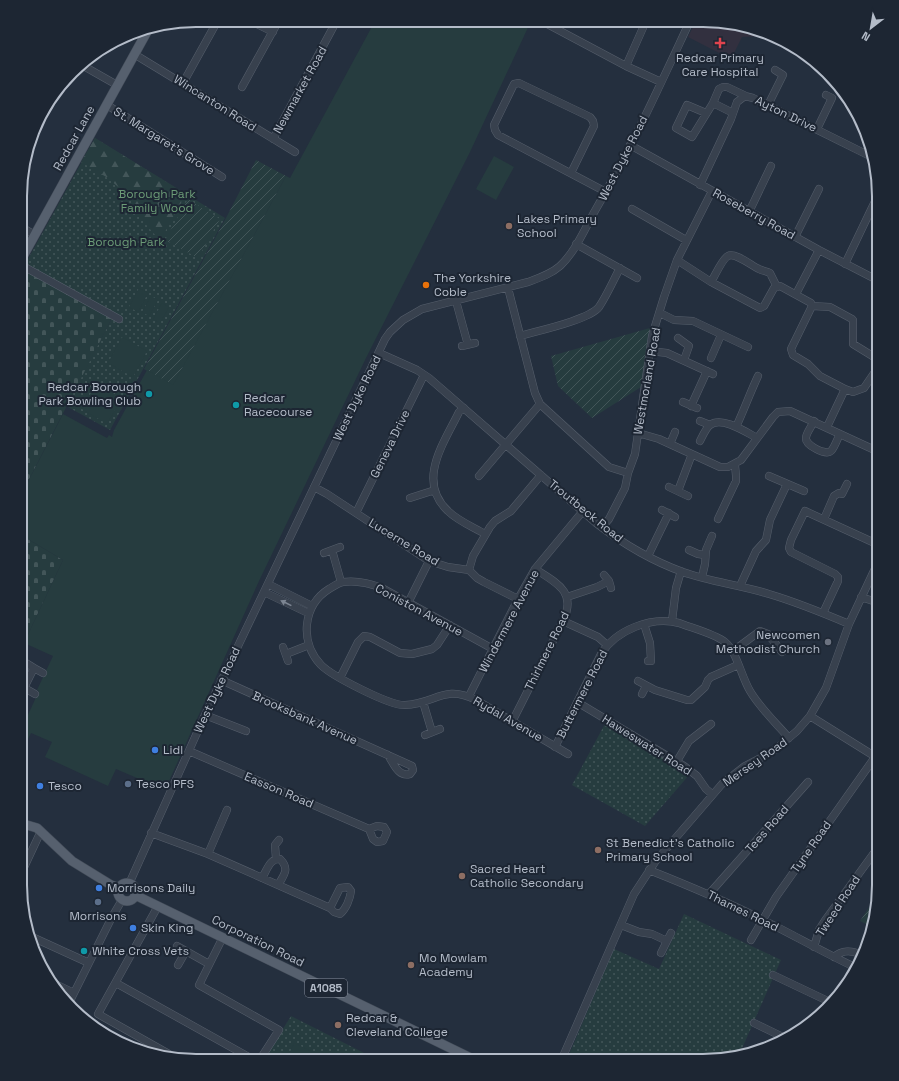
<svg xmlns="http://www.w3.org/2000/svg" width="899" height="1081" viewBox="0 0 899 1081" font-family="'Space Grotesk',sans-serif">
  <style>
    .medical { fill: #32303f }
    .grass { fill: url(#grass-dots) }
    .forest { fill: url(#forest-firs) }
    .cemetery { fill: url(#cemetery-stones) }
    .garden { fill: url(#garden-furrows) }
    .pitch { fill: #263c3f }
    .lines { fill: none; stroke-linecap: round; stroke-linejoin: round }
    .minor-casing { stroke: #565f6c; stroke-width: 8 }
    .major-casing { stroke: #414a57; stroke-width: 10 }
    .minor { stroke: #38414e; stroke-width: 7 }
    .major { stroke: #56606e; stroke-width: 9 }
    .oneway { fill: #7c8592 }
    .health-dot { fill: #e0444e; stroke: #1d2633; stroke-width: 1.5 }
    .education-dot { fill: #8d6e63; stroke: #1d2633; stroke-width: 1.5 }
    .food-dot { fill: #e8710a; stroke: #1d2633; stroke-width: 1.5 }
    .culture-dot { fill: #0f9aa8; stroke: #1d2633; stroke-width: 1.5 }
    .worship-dot { fill: #6b7280; stroke: #1d2633; stroke-width: 1.5 }
    .shop-dot { fill: #3f7fe0; stroke: #1d2633; stroke-width: 1.5 }
    .service-dot { fill: #5c6f8a; stroke: #1d2633; stroke-width: 1.5 }
    .labels { text-anchor: middle; stroke-width: 4; stroke-linejoin: round; paint-order: stroke }
    .shield { fill: #1d2633; stroke: #878f9c; stroke-width: 1 }
    .shield-label { font-size: 11px; font-weight: bold; fill: #b4bcc9 }
    .poi-label { font-size: 12px; fill: #b4bcc9; stroke: #1d2633; text-anchor: start }
    .street-label { font-size: 12px; fill: #b4bcc9; stroke: #1d2633 }
    .park-label { font-size: 12px; fill: #6b9a76; stroke: #1d2633 }
    .rim { fill: none; stroke: #b4bcc9; stroke-width: 2 }
  </style>
  <defs>
    <pattern id="grass-dots" width="8" height="8" patternUnits="userSpaceOnUse"><rect width="8" height="8" fill="#263c3f"/><path d="M2 2h.1M6 6h.1" fill="none" stroke="#435659" stroke-width="1.8" stroke-linecap="round"/></pattern>
    <pattern id="forest-firs" width="22" height="20" patternUnits="userSpaceOnUse"><rect width="22" height="20" fill="#263c3f"/><path d="M5 1l3.5 6h-7zM16 11l3.5 6h-7z" fill="#435659"/></pattern>
    <pattern id="cemetery-stones" width="16" height="16" patternUnits="userSpaceOnUse"><rect width="16" height="16" fill="#263c3f"/><path d="M2 7V4a2 2 0 0 1 4 0v3zM10 15v-3a2 2 0 0 1 4 0v3z" fill="#435659"/></pattern>
    <pattern id="garden-furrows" width="10" height="10" patternUnits="userSpaceOnUse"><rect width="10" height="10" fill="#263c3f"/><path d="M-1 1l2-2M0 10L10 0M9 11l2-2" fill="none" stroke="#435659"/></pattern>
  </defs>
  <rect width="100%" height="100%" fill="#242f3e"/>
  <path class="medical" d="M696 21 726 22 801 50 806 55 805 57 761 36 742 37 731 59 688 37Z"/>
  <path class="grass" d="M95 138 225 218 110 430 66 406 112 318 23 268Z
    M606 722 673 762 690 774 645 826 572 785Z
    M684 914 781 960 740 1053 714 1061H575L568 1057 614 949 659 969Z
    M291 1016 380 1061H263Z"/>
  <path class="forest" d="M95 138 186 194 161 239 156 236 142 220 133 200 108 178 81 162Z"/>
  <path class="cemetery" d="M23 268 112 318 21 495V271Z
    M21 535 63 560 24 643 21 641Z"/>
  <path class="garden" d="M256 160 286 176 173 386 144 369 226 218Z
    M188 199 220 219 198 258 165 240Z
    M650 328 641 387 592 418 558 386 551 356Z
    M879 892V897L870 926 860 921Z"/>
  <path class="pitch" d="M375 21H531L470 152 366 358 259 581 165 790 116 769 108 786 45 757 52 742 31 733 24 747 20 746V738L22 735 20 732 39 691 37 690 53 656 24 643 63 560 21 535V495L63 414 107 438 109 435 112 437 114 430 147 370 173 385 286 176 290 178Z
    M494 156 514 167 496 200 476 189Z
    M139 288 148 293 138 312 129 307Z
    M151 296 158 300 149 316 142 312Z
    M162 303 169 307 160 323 153 319Z
    M122 337 147 351 133 377 108 363Z
    M96 384 122 398 107 424 82 409Z
    M294 1043 332 1061H286Z"/>
  <g class="lines">
    <defs>
      <path id="minor" d="M249 20 273 32
        M545 21 549 25 626 66 661 82
        M134 54 295 152
        M80 64 117 85
        M626 66 646 21
        M183 83 218 20
        M242 87 279 20
        M713 103 733 113
        M107 105 222 177
        M768 105 783 75 775 70
        M706 113 687 105 676 128 692 137 713 103 719 89 723 87H727L746 96
        M817 129 832 98 826 95
        M273 139 337 20
        M630 145 819 250 879 281
        M866 153 870 144
        M571 173 594 126 593 121 590 117 523 85 519 83 514 84 494 125 495 130 498 135 606 192
        M700 185 731 119 737 102 745 96 753 98 874 158
        M632 209 686 240
        M749 212 771 166
        M21 227 35 235
        M795 237 819 189
        M576 244 637 278
        M677 260 711 282 760 308 764 306 774 288 780 286 811 303 812 306 791 349 793 355 808 364 820 376 845 389 827 427
        M845 264 879 193
        M21 265 119 319
        M711 282C715 276 722 259 728 256 735 252 752 266 759 269 763 271 766 271 770 273L777 287
        M508 288 535 393 540 404 609 467 628 473
        M796 294 819 250
        M456 301 468 345
        M812 306 830 307 852 319 853 320V344L879 360
        M660 313 674 320 693 321 748 347
        M879 332H878L879 329
        M520 336C537 331 589 320 599 307 607 295 613 281 620 268
        M678 338 689 346 684 360
        M462 346 475 343
        M650 351 667 353 713 374
        M379 353 417 370 429 378 596 523C622 543 652 561 683 572 711 582 741 585 769 594 796 602 823 613 849 624
        M711 358 721 335
        M845 389 853 392 864 388 879 366
        M683 402 697 408
        M691 406 707 371
        M464 408 459 412C444 443 416 481 448 511 458 521 473 527 485 534
        M879 420 876 415 879 409
        M700 421 710 425
        M814 421C812 426 806 433 806 438 805 445 826 456 831 451 835 447 837 439 840 434
        M736 427C744 410 750 393 758 376
        M638 433 659 439 720 467H728L741 460 773 417 778 412 790 411 879 452
        M700 441C702 437 706 428 710 425 722 416 746 432 757 438
        M670 444 675 432
        M479 476 540 404
        M769 476 804 491
        M314 487 327 494 429 561 448 567 469 570 477 578 484 582 518 599
        M669 487 688 496
        M678 491 692 454
        M410 498 435 490
        M662 510 675 517
        M356 513 424 375
        M718 519 736 481V476L735 465
        M824 519 834 496 839 493 842 494 847 484
        M602 527 609 519 625 488 628 473 635 454 652 336 664 297 677 260 712 191
        M332 550 341 582
        M689 550 698 554 705 555
        M324 553 340 547
        M648 556 669 513
        M469 570 473 556 490 527 495 521 511 511 541 475
        M604 575 609 581 611 588
        M702 577 705 564 706 550 712 536
        M268 584 312 606
        M740 586 756 551 766 540 770 520 787 484
        M264 592 308 613
        M567 597 597 587 609 581
        M861 597 879 603
        M408 603 429 561
        M823 613 838 581V577L835 574 791 552 789 548 791 540 805 511 879 545
        M563 621 598 637 607 645
        M672 621 676 588 681 571
        M644 624 650 643 651 661H648
        M283 647 288 661
        M493 649 382 588C369 583 357 580 343 582 338 583 334 586 329 589 303 605 299 642 321 665 332 676 390 706 405 705 435 704 444 684 476 700L568 754
        M733 651 760 631 768 634 782 652 788 648
        M286 654 309 645
        M21 660 34 668
        M340 678 358 642 364 636 370 637 400 653 412 654 432 649 437 645 450 625
        M221 680 412 766 413 770 410 774C398 777 394 764 388 755
        M638 681 655 690 687 700H691L705 687 708 680 711 677 738 665
        M21 686 35 694
        M24 688 34 668 43 673
        M642 694 646 686
        M469 696 518 599 535 569 583 511
        M423 702 432 732
        M577 702 684 766 697 776 706 789 712 794
        M205 715 246 731
        M810 716 879 759
        M512 722 563 621C577 592 557 583 535 569
        M425 735 440 729
        M555 747 601 654C616 630 651 616 679 623 692 628 715 634 725 642 737 652 741 676 750 691 760 708 776 723 789 738
        M189 751 369 829 377 826 384 827 387 832 383 841 377 842 373 839 369 829
        M677 761 689 741 711 724
        M151 833 208 854 330 908 334 912 340 914C346 909 350 899 351 891L348 887 340 888 330 908
        M208 854 227 810
        M276 859 275 845 279 840
        M649 870C687 885 725 901 761 919 794 935 824 953 857 968
        M20 876 41 831
        M262 878C267 870 270 858 280 859 290 869 284 875 278 885
        M129 884 205 715 385 339 390 332 403 320 422 309 528 282C539 278 551 274 560 266 576 251 585 228 596 209 631 149 660 85 690 21
        M709 894 808 782
        M158 906 98 1014 178 1059
        M621 925 639 932 652 934 667 941
        M32 937 89 963
        M223 937 199 985 279 1030 259 1061
        M751 940 776 897 875 757
        M177 946 209 964
        M814 947 819 930 826 919 879 846
        M661 953 671 933
        M834 957C842 950 852 950 861 955
        M178 965 186 951
        M773 975 832 1003
        M51 982 74 993
        M116 983 256 1061
        M847 984 856 967
        M68 1005 112 917 122 900
        M754 1023 787 1039
        M561 1061 634 894 655 862 722 784 745 766 772 752 797 731 810 716 826 688 849 624 879 560"/>
      <path id="major" d="M21 260 149 28
        M20 823 37 828 72 861 111 885 119 888
        M118 892a9 9 0 1 1 18 0a9 9 0 1 1-18 0Z
        M135 895 477 1061"/>
    </defs>
    <use href="#minor" class="minor-casing"/>
    <use href="#major" class="major-casing"/>
    <use href="#minor" class="minor"/>
    <use href="#major" class="major"/>
  </g>
  <defs><path id="oneway-solid" d="M-6-.8H1V-3.2L6.5 0L1 3.2V.8H-6Z"/></defs>
  <use class="oneway" href="#oneway-solid" transform="translate(286 603) rotate(-154)"/>
  <path class="health-dot" d="M718 37h4v4h4v4h-4v4h-4v-4h-4v-4h4z"/>
  <g class="education-dot">
    <circle cx="509" cy="226" r="4"/>
    <circle cx="598" cy="850" r="4"/>
    <circle cx="462" cy="876" r="4"/>
    <circle cx="411" cy="965" r="4"/>
    <circle cx="338" cy="1025" r="4"/>
  </g>
  <circle class="food-dot" cx="426" cy="285" r="4"/>
  <g class="culture-dot">
    <circle cx="149" cy="394" r="4"/>
    <circle cx="236" cy="405" r="4"/>
    <circle cx="84" cy="951" r="4"/>
  </g>
  <circle class="worship-dot" cx="828" cy="642" r="4"/>
  <g class="shop-dot">
    <circle cx="155" cy="750" r="4"/>
    <circle cx="40" cy="786" r="4"/>
    <circle cx="99" cy="888" r="4"/>
    <circle cx="133" cy="928" r="4"/>
  </g>
  <g class="service-dot">
    <circle cx="128" cy="784" r="4"/>
    <circle cx="98" cy="902" r="4"/>
  </g>
  <g class="labels">
    <rect class="shield" x="305" y="979" width="42" height="18" rx="3"/>
    <g class="shield-label">
      <text x="326" y="992">A1085</text>
    </g>
    <g class="poi-label">
      <text x="720" y="62" text-anchor="middle">Redcar Primary<tspan x="720" dy="14">Care Hospital</tspan></text>
      <text x="517" y="223">Lakes Primary<tspan x="517" dy="14">School</tspan></text>
      <text x="434" y="282">The Yorkshire<tspan x="434" dy="14">Coble</tspan></text>
      <text x="141" y="391" text-anchor="end">Redcar Borough<tspan x="141" dy="14">Park Bowling Club</tspan></text>
      <text x="244" y="402">Redcar<tspan x="244" dy="14">Racecourse</tspan></text>
      <text x="820" y="639" text-anchor="end">Newcomen<tspan x="820" dy="14">Methodist Church</tspan></text>
      <text x="163" y="754">Lidl</text>
      <text x="136" y="788">Tesco PFS</text>
      <text x="48" y="790">Tesco</text>
      <text x="606" y="847">St Benedict's Catholic<tspan x="606" dy="14">Primary School</tspan></text>
      <text x="470" y="873">Sacred Heart<tspan x="470" dy="14">Catholic Secondary</tspan></text>
      <text x="107" y="892">Morrisons Daily</text>
      <text x="98" y="920" text-anchor="middle">Morrisons</text>
      <text x="141" y="932">Skin King</text>
      <text x="92" y="955">White Cross Vets</text>
      <text x="419" y="962">Mo Mowlam<tspan x="419" dy="14">Academy</tspan></text>
      <text x="346" y="1022">Redcar &amp;<tspan x="346" dy="14">Cleveland College</tspan></text>
    </g>
    <g class="street-label">
      <text transform="translate(300 90) rotate(-61)" y="4">Newmarket Road</text>
      <text transform="translate(215 103) rotate(32)" y="4">Wincanton Road</text>
      <text transform="translate(786 114) rotate(26)" y="4">Ayton Drive</text>
      <text transform="translate(74 138) rotate(-61)" y="4">Redcar Lane</text>
      <text transform="translate(164 141) rotate(32)" y="4">St. Margaret's Grove</text>
      <text transform="translate(623 158) rotate(-63)" y="4">West Dyke Road</text>
      <text transform="translate(754 214) rotate(29)" y="4">Roseberry Road</text>
      <text transform="translate(647 381) rotate(-80)" y="4">Westmorland Road</text>
      <text transform="translate(357 398) rotate(-64)" y="4">West Dyke Road</text>
      <text transform="translate(390 444) rotate(-64)" y="4">Geneva Drive</text>
      <text transform="translate(586 511) rotate(39)" y="4">Troutbeck Road</text>
      <text transform="translate(404 542) rotate(31)" y="4">Lucerne Road</text>
      <text transform="translate(419 610) rotate(28)" y="4">Coniston Avenue</text>
      <text transform="translate(509 621) rotate(-62)" y="4">Windermere Avenue</text>
      <text transform="translate(547 651) rotate(-64)" y="4">Thirlmere Road</text>
      <text transform="translate(217 690) rotate(-65)" y="4">West Dyke Road</text>
      <text transform="translate(582 694) rotate(-63)" y="4">Buttermere Road</text>
      <text transform="translate(305 718) rotate(24)" y="4">Brooksbank Avenue</text>
      <text transform="translate(508 719) rotate(30)" y="4">Rydal Avenue</text>
      <text transform="translate(647 745) rotate(32)" y="4">Haweswater Road</text>
      <text transform="translate(755 762) rotate(-35)" y="4">Mersey Road</text>
      <text transform="translate(279 790) rotate(23)" y="4">Easson Road</text>
      <text transform="translate(767 829) rotate(-49)" y="4">Tees Road</text>
      <text transform="translate(811 847) rotate(-55)" y="4">Tyne Road</text>
      <text transform="translate(838 906) rotate(-57)" y="4">Tweed Road</text>
      <text transform="translate(743 911) rotate(26)" y="4">Thames Road</text>
      <text transform="translate(258 941) rotate(26)" y="4">Corporation Road</text>
    </g>
    <g class="park-label">
      <text x="157" y="198">Borough Park<tspan x="157" dy="14">Family Wood</tspan></text>
      <text x="126" y="246">Borough Park</text>
    </g>
  </g>
  <path d="M0 0H899V1081H0ZM196 27H703A169 169 0 0 1 872 196V885A169 169 0 0 1 703 1054H196A169 169 0 0 1 27 885V196A169 169 0 0 1 196 27Z" fill="#1d2633" fill-rule="evenodd"/>
  <path class="rim" d="M196 27H703A169 169 0 0 1 872 196V885A169 169 0 0 1 703 1054H196A169 169 0 0 1 27 885V196A169 169 0 0 1 196 27Z"/>
  <g transform="translate(871 28) rotate(211)" stroke="#1d2633" stroke-width="3" paint-order="stroke">
  <path d="M0-3L7 15L0 10L-7 15Z" fill="#b4bcc9"/>
  <text y="-6" font-size="11" font-weight="bold" text-anchor="middle" fill="#b4bcc9">N</text>
  </g>
</svg>
